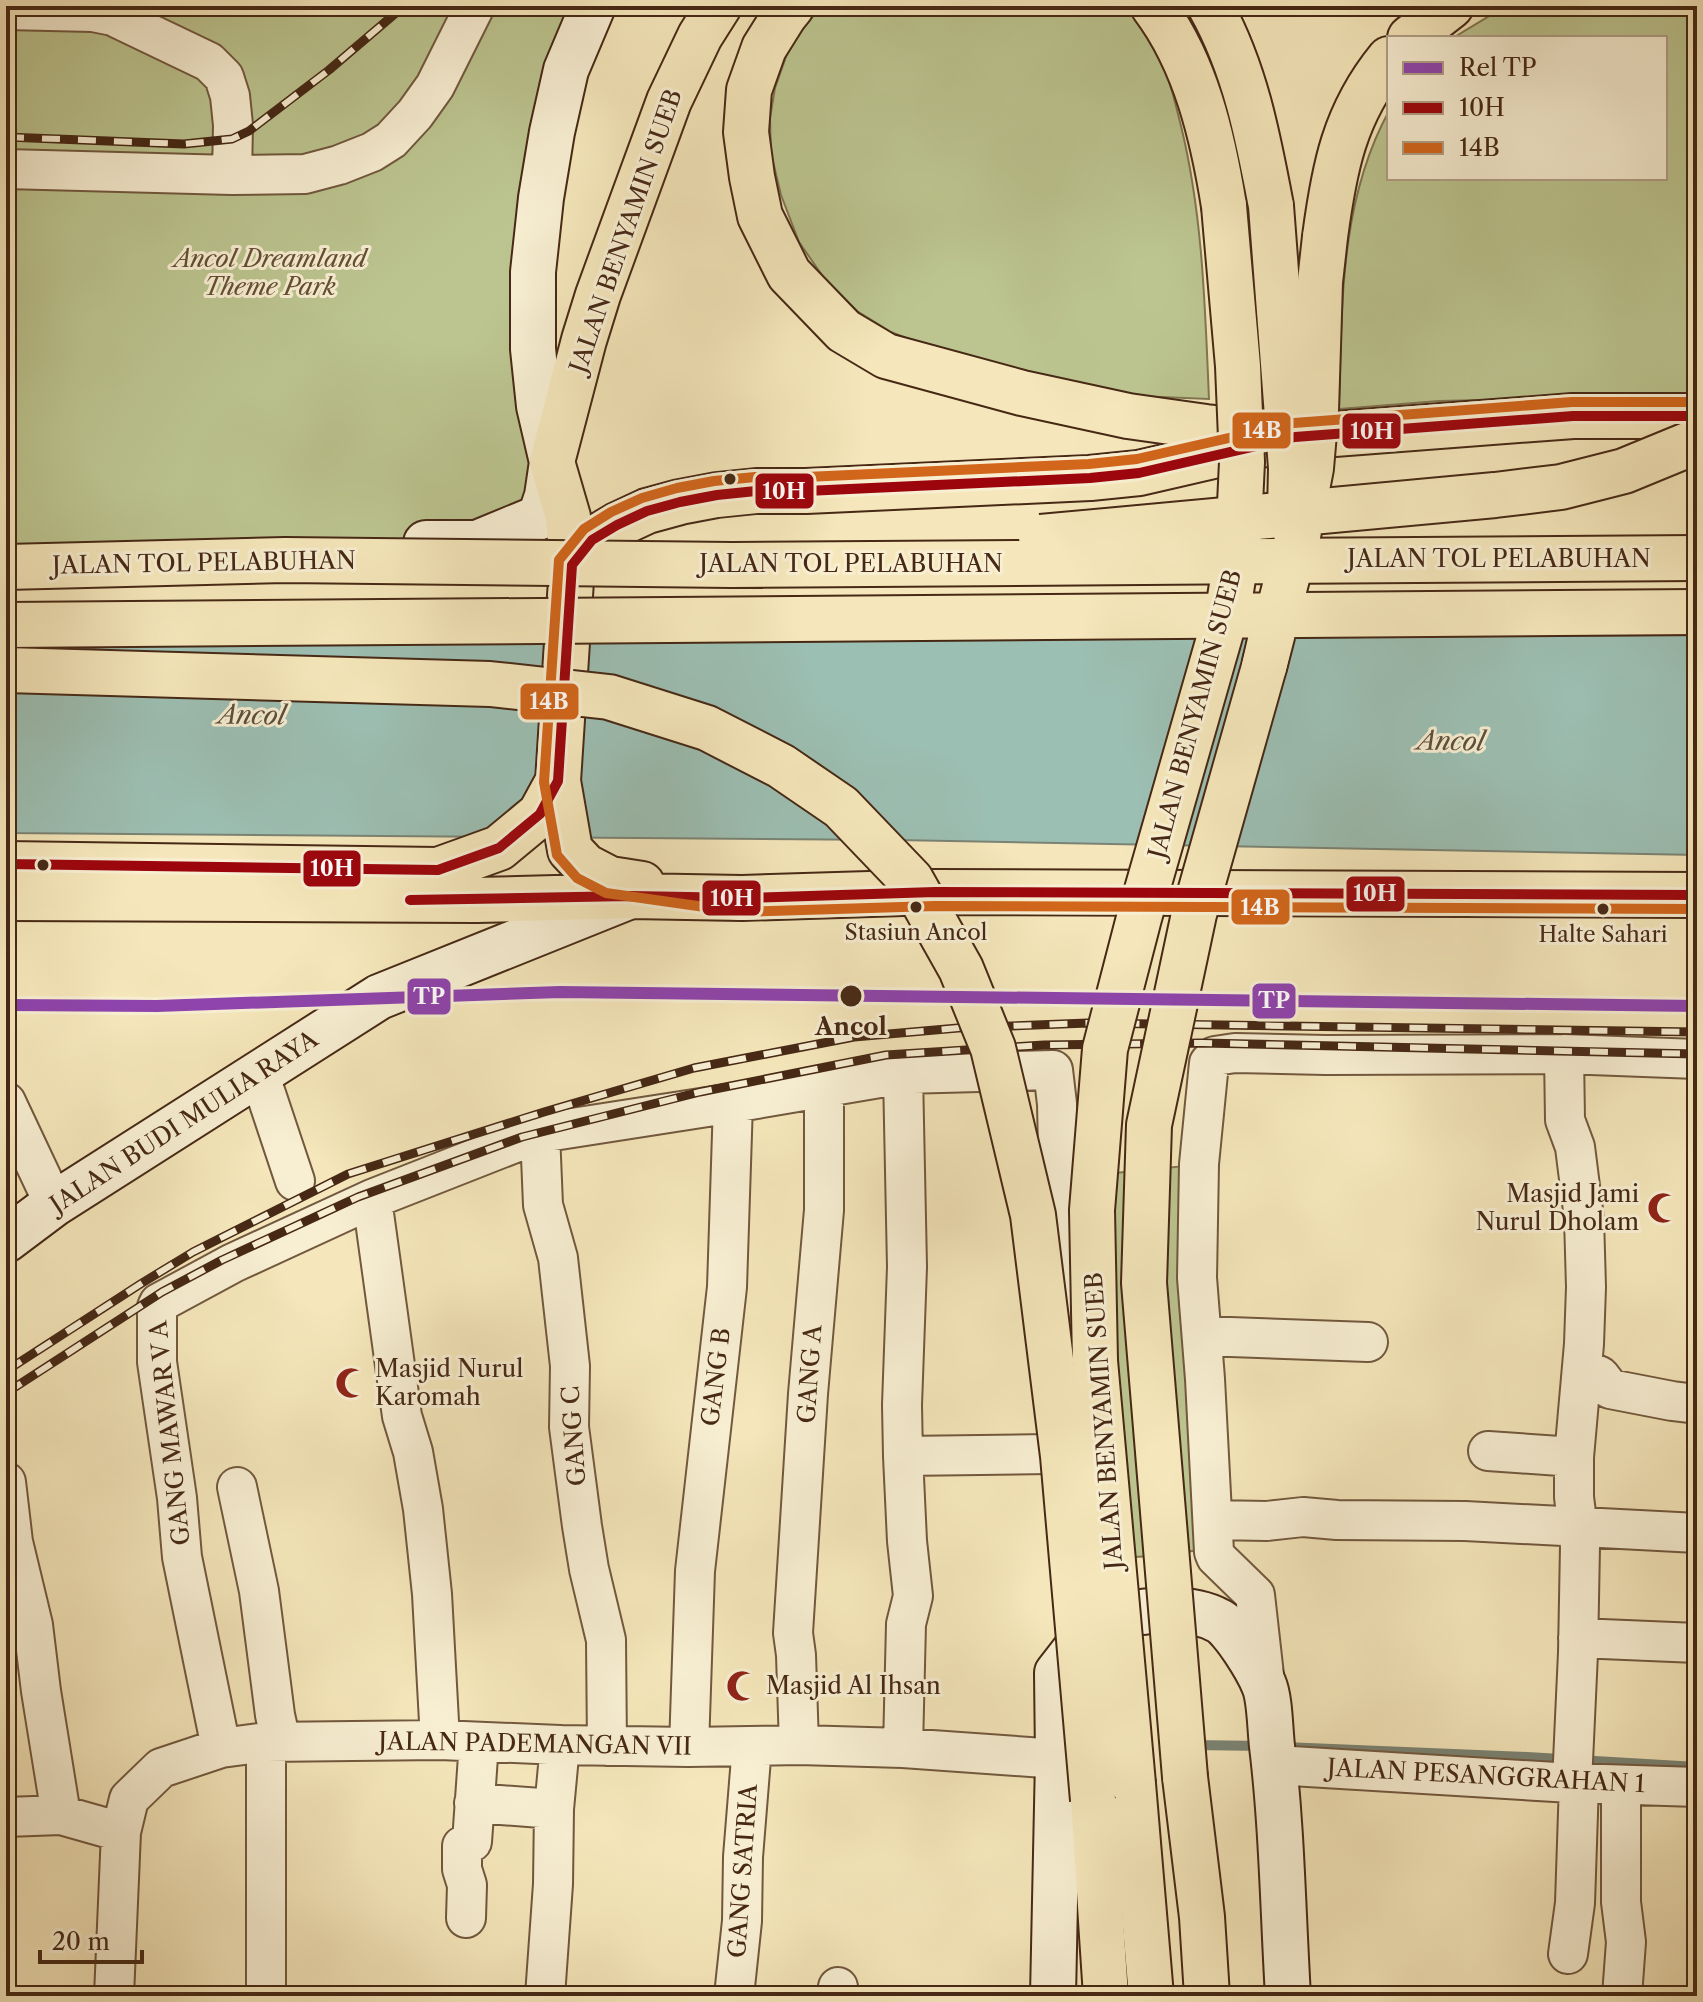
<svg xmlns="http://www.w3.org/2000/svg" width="1703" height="2002" viewBox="0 0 1703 2002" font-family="'Libre Caslon Text',serif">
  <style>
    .green { fill: #bcc590; stroke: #817652; stroke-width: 2 }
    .water { fill: #9cbfb3; stroke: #7a8374; stroke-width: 2 }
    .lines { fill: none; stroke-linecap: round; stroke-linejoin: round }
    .stream { stroke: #7a8374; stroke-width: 10 }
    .street-casing { stroke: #72583e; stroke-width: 42 }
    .secondary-casing { stroke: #462815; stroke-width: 48 }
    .primary-casing { stroke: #462815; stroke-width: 48 }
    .highway-casing { stroke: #462815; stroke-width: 48 }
    .street { stroke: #f8efd3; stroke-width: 38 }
    .secondary { stroke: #f8efd3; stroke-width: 44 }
    .primary { stroke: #f5e7bb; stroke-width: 44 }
    .highway { stroke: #f5e7bb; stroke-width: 44 }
    .rail-casing { stroke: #462815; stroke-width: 9 }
    .rail { stroke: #f8efd3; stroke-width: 6; stroke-dasharray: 18; stroke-linecap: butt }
    .primary-bridge-casing { stroke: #462815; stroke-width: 48; stroke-linecap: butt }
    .highway-bridge-casing { stroke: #462815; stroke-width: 48; stroke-linecap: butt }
    .primary-bridge { stroke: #f5e7bb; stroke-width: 44 }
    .highway-bridge { stroke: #f5e7bb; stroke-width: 44 }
    .bus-1-casing { stroke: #f8efd3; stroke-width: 16 }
    .bus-2-casing { stroke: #f8efd3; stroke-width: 16 }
    .bus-1 { stroke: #9c050c; stroke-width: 10 }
    .bus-2 { stroke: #d2661b; stroke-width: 10 }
    .rail-1-casing { stroke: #f8efd3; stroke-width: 18 }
    .rail-1 { stroke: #8e44ad; stroke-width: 12 }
    .bus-dot { fill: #462815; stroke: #f8efd3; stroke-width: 3 }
    .labels { text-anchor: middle; stroke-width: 6; stroke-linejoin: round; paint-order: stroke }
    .bus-label { font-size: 22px; fill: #462815; stroke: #f8efd3 }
    .street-label { font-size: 24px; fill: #462815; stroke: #f8efd3 }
    .park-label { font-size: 24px; font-style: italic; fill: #644f34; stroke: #f8efd3 }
    .stop-label { font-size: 24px; font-weight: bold; fill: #462815; stroke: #f8efd3 }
    .poi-label { font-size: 24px; fill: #462815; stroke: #f8efd3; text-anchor: start }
    .water-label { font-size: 26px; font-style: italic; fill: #5c4e3c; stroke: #f8efd3 }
    .line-badge { stroke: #f8efd3; stroke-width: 3 }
    .badge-label { font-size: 22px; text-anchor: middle; font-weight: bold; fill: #fff }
  </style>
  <rect width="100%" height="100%" fill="#f5e7bb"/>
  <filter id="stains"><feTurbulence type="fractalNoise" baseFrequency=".0025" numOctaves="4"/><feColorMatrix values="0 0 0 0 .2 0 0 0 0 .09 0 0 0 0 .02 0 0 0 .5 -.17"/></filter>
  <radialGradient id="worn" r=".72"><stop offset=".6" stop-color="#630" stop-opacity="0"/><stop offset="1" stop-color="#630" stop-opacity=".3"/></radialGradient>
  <path class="green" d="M6 6H593L552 132 547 496 476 543 6 545Z
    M822 6H1125C1140 26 1153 45 1164 68 1172 86 1176 107 1181 126 1203 216 1205 308 1209 399L1136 396 1071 386 934 349 891 332 857 311 824 278 799 242 781 195 771 153 770 118 775 88 788 51 805 25Z
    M1516 6H1666L1697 20V394L1684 402 1565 398 1439 401 1339 409C1342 308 1339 202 1389 111V178H1665V38H1453L1491 15Z
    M1195 1165 1209 1549 1151 1556 1104 1559 1085 1176Z"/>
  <path class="water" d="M6 634 527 641 1697 635V855L896 840 6 833Z"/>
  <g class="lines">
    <path class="stream" d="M1192 1745 1264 1746
      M1284 1747 1527 1757 1697 1767"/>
    <defs>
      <path id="street" d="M6 10 93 12 113 16 209 62 224 77 230 96 233 125 232 175
        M6 169 232 175 305 174 339 165 372 152 391 140 415 114 435 86 475 6
        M1564 1054 1565 1120 1575 1147 1584 1218 1586 1287 1584 1344 1574 1457V1497L1580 1546 1578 1653 1572 1783
        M259 1073 295 1181
        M6 1102 54 1204
        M540 1133 543 1205 558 1258 570 1366 569 1427 582 1526 589 1569 606 1640 607 1746
        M372 1199 402 1416 413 1452 423 1509 432 1594 440 1740
        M1202 1336 1368 1342
        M1582 1368 1600 1376 1610 1389 1672 1401 1697 1404
        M1488 1451 1574 1457
        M903 1456 1049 1454
        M6 1482 13 1542 33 1625 41 1691 61 1815
        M237 1487 259 1591 275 1715 281 1742
        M1213 1520 1267 1521 1303 1517 1337 1520 1465 1521 1697 1533
        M1578 1638 1697 1643
        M1265 1684 1255 1595 1216 1557 1214 1552 1205 1379 1197 1278 1199 1164 1209 1063 1215 1056 1235 1053 1326 1055 1564 1054 1697 1059
        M266 1742V1996
        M799 1745 796 1655 793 1633 808 1394 824 1210V1087
        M689 1747 695 1571 727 1287 733 1103
        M221 1748 182 1557 177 1498 157 1362V1307L159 1303 233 1263 372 1199 540 1133 733 1103 903 1074 1053 1070 1057 1104 1060 1237 1068 1340
        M903 1748 906 1624 913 1596 907 1541 903 1456 902 1405 907 1267 903 1074
        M1275 1765 1572 1783 1697 1787
        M1621 1785V1902L1626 1942 1622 1996
        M474 1803 554 1809 560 1745
        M6 1817 61 1815 121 1832
        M466 1918 467 1885 462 1869V1846L472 1842 479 1742
        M1568 1954 1575 1903 1579 1783
        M114 1996 121 1832 129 1799 161 1768 221 1748 266 1742 440 1740 560 1745 689 1747 799 1745 903 1748 1058 1759
        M545 1996 553 1884 554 1809
        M734 1996 742 1921 743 1857 752 1746
        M836 1996 838 1987"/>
      <path id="secondary" d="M426 543H477L540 517 547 496 552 462 539 406 533 349V272L541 198 552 132 566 70 593 6
        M6 1240 54 1204 379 997 628 897
        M1053 1996 1058 1759 1057 1673 1099 1619C1136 1612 1184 1602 1219 1621 1233 1628 1258 1670 1264 1685 1270 1699 1270 1729 1272 1746 1282 1828 1283 1913 1288 1996"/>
      <path id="primary" d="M792 6 784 16 764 48 749 90 746 132 752 177 760 216 789 274 844 331 886 356 1022 393 1128 416 1206 427 1279 435
        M1153 6C1196 63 1213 137 1224 206
        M1210 6C1245 68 1258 137 1271 206
        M552 462 584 340 598 295 669 101 700 36 719 6
        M1185 1777 1202 1917 1207 1996
        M1133 1784 1151 1996"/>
      <path id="highway" d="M1410 38 1451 6
        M1325 237C1334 169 1344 114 1389 59
        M552 462 568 517 572 565 558 781 570 850 585 866 610 879 642 884
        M572 565 592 540 617 525 647 511 680 502 717 495 756 491H806L1090 478 1139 473 1295 437 1573 416H1697
        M6 864 438 870 499 848 540 814 558 781
        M6 898 477 900 631 896 742 898 935 892 1697 895
        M1093 1800 1106 1996"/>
    </defs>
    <use href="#street" class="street-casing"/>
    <use href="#secondary" class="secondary-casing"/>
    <use href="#primary" class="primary-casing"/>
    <use href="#highway" class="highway-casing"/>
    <use href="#street" class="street"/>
    <use href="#secondary" class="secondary"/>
    <use href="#primary" class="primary"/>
    <use href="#highway" class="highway"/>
    <defs>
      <path id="rail" d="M6 137 184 144 232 139 249 131 329 70 404 6
        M6 1371 142 1283 193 1252 348 1174 544 1112 694 1068 854 1037 958 1028 1088 1023 1697 1032
        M6 1393 162 1292 222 1260 358 1197 522 1137 700 1092 886 1055 1044 1045 1203 1043 1697 1054"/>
    </defs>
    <use href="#rail" class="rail-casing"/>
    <use href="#rail" class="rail"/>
    <defs>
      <path id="primary-bridge" d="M1271 206 1291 468 1290 513
        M1185 1777 1144 1283 1149 1125 1194 914 1264 667 1272 632
        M1133 1784 1095 1361 1092 1210 1105 1049 1139 918 1229 604 1238 546 1242 462 1238 366 1224 206"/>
      <path id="highway-bridge" d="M1041 537 1495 495 1561 487 1624 471 1697 441
        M6 567 285 560 732 565 1697 558
        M6 625 1697 612
        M1264 667 1298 536 1311 468 1316 410 1320 282 1325 237
        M6 670 490 684 609 697 707 728 781 766 841 807 911 880 961 969 993 1048 1033 1215 1063 1456 1093 1800"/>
    </defs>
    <use href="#primary-bridge" class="primary-bridge-casing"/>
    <use href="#highway-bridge" class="highway-bridge-casing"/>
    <use href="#primary-bridge" class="primary-bridge"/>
    <use href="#highway-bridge" class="highway-bridge"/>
    <defs>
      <path id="bus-1" d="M6 864 438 870 499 848 540 814 558 781 572 565 592 540 617 525 647 511 680 502 717 495 756 491H806L1090 478 1139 473 1295 437 1573 416H1697
        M410 900 631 896 742 898 935 892 1697 895"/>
      <path id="bus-2" d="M1697 909 935 906 740 912 606 893 577 878 557 855 544 782 559 560 584 529 611 512 642 498 677 488 714 481 755 477H806L1089 464 1137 459 1294 423 1572 402H1697"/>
    </defs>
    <use href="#bus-1" class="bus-1-casing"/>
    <use href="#bus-2" class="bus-2-casing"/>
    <use href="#bus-1" class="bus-1"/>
    <use href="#bus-2" class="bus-2"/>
    <defs>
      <path id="rail-1" d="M6 1005 157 1006 560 992 1697 1006"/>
    </defs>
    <use href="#rail-1" class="rail-1-casing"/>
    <use href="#rail-1" class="rail-1"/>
  </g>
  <defs>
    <symbol id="mosque-bare" viewBox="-9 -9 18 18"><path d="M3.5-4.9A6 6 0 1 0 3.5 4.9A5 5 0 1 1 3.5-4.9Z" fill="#8f2418" stroke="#f8efd3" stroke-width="2.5" paint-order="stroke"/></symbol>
  </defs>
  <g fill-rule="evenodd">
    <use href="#mosque-bare" x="1641" y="1186" width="44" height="44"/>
    <use href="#mosque-bare" x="329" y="1361" width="44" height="44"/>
    <use href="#mosque-bare" x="720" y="1664" width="44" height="44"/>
  </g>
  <g class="bus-dot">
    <circle cx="730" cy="479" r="7"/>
    <circle cx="43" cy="865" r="7"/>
    <circle cx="916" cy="907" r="7"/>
    <circle cx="1603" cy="909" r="7"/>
    <circle cx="851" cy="996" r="12"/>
  </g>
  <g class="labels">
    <g class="bus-label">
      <text x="916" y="940">Stasiun Ancol</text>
      <text x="1603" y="942">Halte Sahari</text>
    </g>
    <g class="street-label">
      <text transform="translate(626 231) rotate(-71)" y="8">JALAN BENYAMIN SUEB</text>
      <text x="1499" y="567">JALAN TOL PELABUHAN</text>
      <text transform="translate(204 563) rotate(-1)" y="8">JALAN TOL PELABUHAN</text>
      <text x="851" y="572">JALAN TOL PELABUHAN</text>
      <text transform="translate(1195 714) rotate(-75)" y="8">JALAN BENYAMIN SUEB</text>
      <text transform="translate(184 1122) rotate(-33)" y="8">JALAN BUDI MULIA RAYA</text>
      <text transform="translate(810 1374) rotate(-86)" y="8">GANG A</text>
      <text transform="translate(716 1377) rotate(-83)" y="8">GANG B</text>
      <text transform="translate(1104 1421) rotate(-94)" y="8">JALAN BENYAMIN SUEB</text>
      <text transform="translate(170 1433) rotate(-96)" y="8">GANG MAWAR V A</text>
      <text transform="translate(574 1436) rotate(-94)" y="8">GANG C</text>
      <text transform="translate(535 1744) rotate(1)" y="8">JALAN PADEMANGAN VII</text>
      <text transform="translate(1486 1776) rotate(3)" y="8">JALAN PESANGGRAHAN 1</text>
      <text transform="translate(743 1871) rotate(-86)" y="8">GANG SATRIA</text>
    </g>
    <g class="park-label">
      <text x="270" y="267">Ancol Dreamland<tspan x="270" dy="28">Theme Park</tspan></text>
    </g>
    <g class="stop-label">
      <text x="851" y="1035">Ancol</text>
    </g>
    <g class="poi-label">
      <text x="1639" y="1202" text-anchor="end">Masjid Jami<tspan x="1639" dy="28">Nurul Dholam</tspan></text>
      <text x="375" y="1377">Masjid Nurul<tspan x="375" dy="28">Karomah</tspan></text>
      <text x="766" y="1694">Masjid Al Ihsan</text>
    </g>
    <g class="water-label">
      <text transform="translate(252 715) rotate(1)" y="9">Ancol</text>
      <text transform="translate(1451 741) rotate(1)" y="9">Ancol</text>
    </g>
  </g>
  <g class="line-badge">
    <rect x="1231" y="411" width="61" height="39" rx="8" fill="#d2661b"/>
    <rect x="1341" y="412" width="61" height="38" rx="8" fill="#9c050c"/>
    <rect x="754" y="472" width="61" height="38" rx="8" fill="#9c050c"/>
    <rect x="519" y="682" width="61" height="39" rx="8" fill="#d2661b"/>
    <rect x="302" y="849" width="60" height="39" rx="8" fill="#9c050c"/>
    <rect x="1345" y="875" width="61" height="38" rx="8" fill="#9c050c"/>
    <rect x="701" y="879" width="61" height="38" rx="8" fill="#9c050c"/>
    <rect x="1230" y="888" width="61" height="38" rx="8" fill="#d2661b"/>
    <rect x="406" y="977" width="46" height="39" rx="8" fill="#8e44ad"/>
    <rect x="1251" y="982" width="46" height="38" rx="8" fill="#8e44ad"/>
  </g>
  <g class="badge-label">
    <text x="1262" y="438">14B</text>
    <text x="1372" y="439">10H</text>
    <text x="784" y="499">10H</text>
    <text x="549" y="709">14B</text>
    <text x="332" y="876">10H</text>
    <text x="1375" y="901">10H</text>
    <text x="732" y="906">10H</text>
    <text x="1260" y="915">14B</text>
    <text x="429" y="1004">TP</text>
    <text x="1274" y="1008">TP</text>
  </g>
  <rect width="1703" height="2002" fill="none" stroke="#f5e7bb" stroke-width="32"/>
  <rect x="8" y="8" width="1687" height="1986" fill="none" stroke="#462815" stroke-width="4"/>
  <rect x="16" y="16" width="1671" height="1970" fill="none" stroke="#462815" stroke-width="2"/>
  <rect x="1387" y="36" width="280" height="144" fill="#f8efd3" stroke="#b19f87" stroke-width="2"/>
  <rect x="1403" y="62" width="40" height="12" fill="#8e44ad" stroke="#b19f87" stroke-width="2"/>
  <text x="1459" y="76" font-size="24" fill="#462815">Rel TP</text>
  <rect x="1403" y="102" width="40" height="12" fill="#9c050c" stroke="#b19f87" stroke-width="2"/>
  <text x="1459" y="116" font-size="24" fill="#462815">10H</text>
  <rect x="1403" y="142" width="40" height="12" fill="#d2661b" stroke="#b19f87" stroke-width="2"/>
  <text x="1459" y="156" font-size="24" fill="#462815">14B</text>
  <path d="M40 1950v12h102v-12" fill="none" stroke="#462815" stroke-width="4"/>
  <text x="52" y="1950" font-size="24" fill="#462815" stroke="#f8efd3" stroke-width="6" paint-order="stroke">20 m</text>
  <rect width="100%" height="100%" filter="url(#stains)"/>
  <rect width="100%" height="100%" fill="url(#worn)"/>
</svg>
